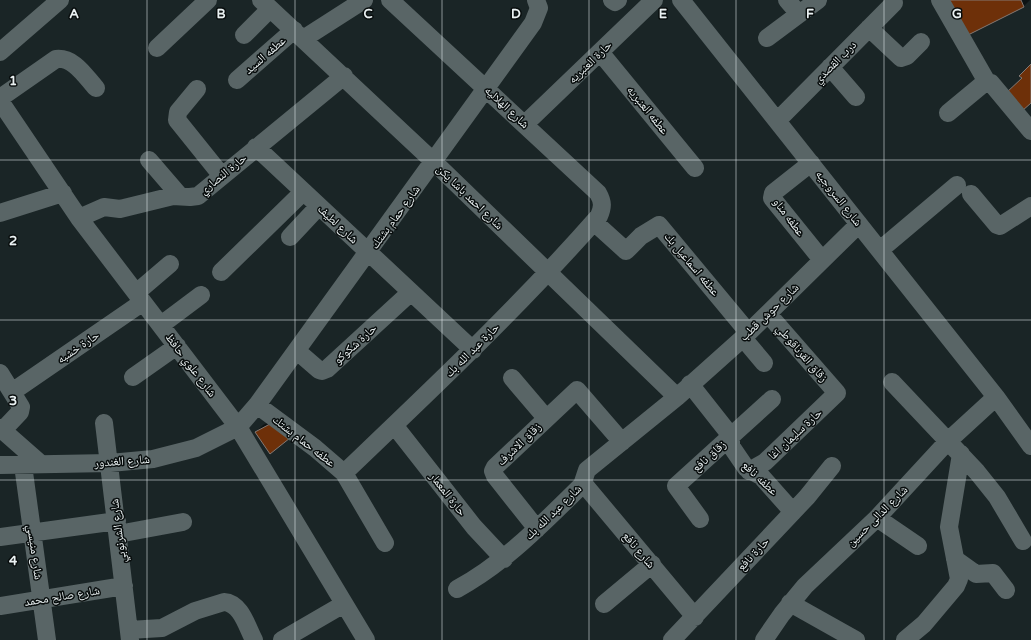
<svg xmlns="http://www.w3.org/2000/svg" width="1031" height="640" viewBox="0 0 1031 640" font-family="'Varela Round','Noto Naskh Arabic',sans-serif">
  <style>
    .shadow { fill: #0007 }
    .building { fill: #6e3009; stroke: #837974 }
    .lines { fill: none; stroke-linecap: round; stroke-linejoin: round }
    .minor { stroke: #596566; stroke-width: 18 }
    .grid { fill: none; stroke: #eaf1f2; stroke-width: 1; stroke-opacity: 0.55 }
    .labels { text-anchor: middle; stroke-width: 3; stroke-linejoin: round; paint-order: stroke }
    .street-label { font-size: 12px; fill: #eaf1f2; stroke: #080d0d }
    .grid-label { font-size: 13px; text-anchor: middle; font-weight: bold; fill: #eaf1f2; stroke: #080d0d; stroke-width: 3; stroke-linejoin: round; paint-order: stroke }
  </style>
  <rect width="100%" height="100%" fill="#1a2526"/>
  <path class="shadow" d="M944 0H1030L1024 6 963 37Z
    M278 417 296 430 256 432 263 425Z"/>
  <path class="building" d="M943 0H1021L1024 7 962 38Z
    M1031 64V103L1022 111 1006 93 1022 78 1019 76Z
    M270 424 290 438 270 454 255 432Z"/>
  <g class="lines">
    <path class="minor" d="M261 0 434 162 677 397
      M612 0 615 2 618 0
      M681 0 996 397 1031 446
      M787 0 799 14
      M940 0 987 82
      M869 28 901 58 907 56 921 42
      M244 35 270 9
      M767 38 818 0
      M303 39 364 0
      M157 48 208 0
      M0 52 60 0
      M600 52 695 168
      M830 67 856 97
      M237 80 294 30
      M197 89 178 112 177 120 222 176
      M0 98 56 59C74 57 85 76 96 88
      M0 101 79 218 238 427 366 640
      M948 113 983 84 991 83 1031 131
      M777 121 894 3
      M525 124 654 0
      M256 147 473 350
      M149 160 180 196
      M811 163 773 193 772 198 822 260
      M971 194 997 225 1000 226 1031 206
      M0 213 63 193
      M79 218 104 207 120 209 173 196 190 197 198 196 344 76
      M594 222 626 251 641 236 659 225 748 332
      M290 237 319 206
      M880 250 957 185
      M221 272 303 192
      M136 293 170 264
      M161 325 201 295
      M743 338 764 363
      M297 351 319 370 322 371 327 369 411 292
      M0 373 21 407 20 412 3 430
      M133 377 177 346
      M512 378 546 418
      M892 382 977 472 997 497 1023 541
      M690 384 731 436V446L746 468 761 476 793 512
      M12 392 143 302
      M257 405 315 448 344 473 385 543
      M104 423 130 640
      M394 425 474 527 504 559
      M0 428 41 464
      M0 465 110 463 153 459 196 448 238 427 257 405 533 23 539 8 536 0
      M23 465 47 640
      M749 471 765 462 837 393 768 314
      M344 473C431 390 519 307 599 216 603 207 603 202 598 193L390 0
      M583 483 695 617
      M877 518 918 546
      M700 519 676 486 772 399
      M537 529 495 476 493 471 495 467 577 390 622 442
      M118 534 183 522
      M0 537 117 521
      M955 559 976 574 993 573 1006 590
      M457 589C505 563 543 523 582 485L587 470 677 397 743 338 859 224
      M790 603 856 640
      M604 604 652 564
      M0 606 124 586
      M129 630 162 628 195 611 224 602C241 603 247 627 254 640
      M282 640 344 604
      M672 640 807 497 832 466
      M764 640 782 614 805 586 877 518 948 441 996 397
      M905 640 924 624 956 586 959 579 949 527 961 454"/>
  </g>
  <path class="grid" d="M147 0V640M295 0V640M442 0V640M589 0V640M736 0V640M884 0V640M0 160H1031M0 320H1031M0 480H1031"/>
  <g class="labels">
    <g class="street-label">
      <text transform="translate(265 55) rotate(-41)" y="4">عطفه السيد</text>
      <text transform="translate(590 62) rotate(-44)" y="4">حارة العنبريه</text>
      <text transform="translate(835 62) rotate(-45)" y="4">درب القصدي</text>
      <text transform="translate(507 107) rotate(43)" y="4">شارع الهلاليه</text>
      <text transform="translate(648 110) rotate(51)" y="4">عطفه العنبريه</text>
      <text transform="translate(223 174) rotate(-39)" y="4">حارة النصاري</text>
      <text transform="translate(470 197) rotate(44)" y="4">شارع احمد باشا يكن</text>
      <text transform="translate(839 198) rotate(52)" y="4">شارع السروجيه</text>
      <text transform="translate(395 217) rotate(-54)" y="4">شارع حمام بشتك</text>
      <text transform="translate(789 217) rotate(53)" y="4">عطفه مناو</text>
      <text transform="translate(338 224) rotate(43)" y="4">شارع لطيف</text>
      <text transform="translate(692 264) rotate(50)" y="4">عطفه اسماعيل بك</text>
      <text transform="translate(769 312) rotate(-44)" y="4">شارع حوش قطب</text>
      <text transform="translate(355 344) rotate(-42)" y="4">حارة شكوكو</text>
      <text transform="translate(78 347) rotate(-34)" y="4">حارة خشبه</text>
      <text transform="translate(472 350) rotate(-45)" y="4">حارة عبد الله بك</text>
      <text transform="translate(802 353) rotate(49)" y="4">زقاق القرناقوطي</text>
      <text transform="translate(191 365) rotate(53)" y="4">شارع علوي حافظ</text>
      <text transform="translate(795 434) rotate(-43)" y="4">حارة سليمان اغا</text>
      <text transform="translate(304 441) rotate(38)" y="4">عطفه حمام بشتك</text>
      <text transform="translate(519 444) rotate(-44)" y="4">زقاق الاشرف</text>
      <text transform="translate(709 456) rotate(-42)" y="4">زقاق نافع</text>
      <text transform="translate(122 461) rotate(-4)" y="4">شارع الغندور</text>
      <text transform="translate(760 478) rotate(43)" y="4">عطفه نافع</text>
      <text transform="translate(448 494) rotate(52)" y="4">حارة المعمار</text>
      <text transform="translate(553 512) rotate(-44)" y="4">شارع عبد الله بك</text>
      <text transform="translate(877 516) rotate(-45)" y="4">شارع الدالى حسين</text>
      <text transform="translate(118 531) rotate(-97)" y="4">شارع الشرنوبي</text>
      <text transform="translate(639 550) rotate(50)" y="4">شارع نافع</text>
      <text transform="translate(35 552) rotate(82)" y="4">شارع منيسي</text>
      <text transform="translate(753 554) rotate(-47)" y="4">حارة نافع</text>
      <text transform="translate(62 596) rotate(-9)" y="4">شارع صالح محمد</text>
    </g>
  </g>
  <g class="grid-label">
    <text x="74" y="18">A</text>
    <text x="221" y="18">B</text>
    <text x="368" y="18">C</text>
    <text x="516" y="18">D</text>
    <text x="663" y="18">E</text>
    <text x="810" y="18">F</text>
    <text x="957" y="18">G</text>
    <text x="13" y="85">1</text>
    <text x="13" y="245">2</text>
    <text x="13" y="405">3</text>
    <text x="13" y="565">4</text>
  </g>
</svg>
